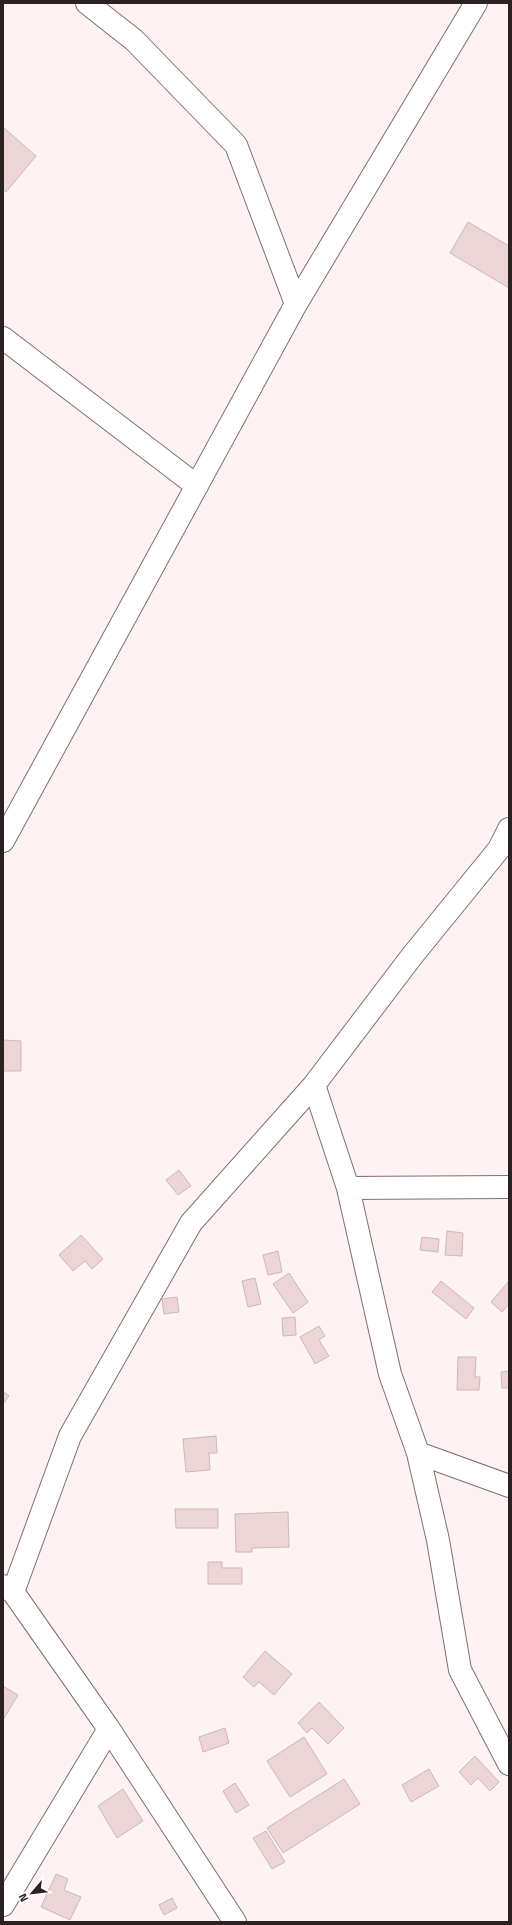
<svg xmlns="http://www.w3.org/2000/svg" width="512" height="1925" viewBox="0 0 512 1925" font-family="'Titillium Web',sans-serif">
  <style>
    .building { fill: #edd4d6; stroke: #cfb7b9 }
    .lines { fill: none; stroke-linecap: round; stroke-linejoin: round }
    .minor-casing { stroke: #836d6f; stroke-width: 24 }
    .minor { stroke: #fff; stroke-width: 22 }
  </style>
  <rect width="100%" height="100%" fill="#fdf3f4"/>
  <path class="building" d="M3 127 36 156 6 192 3 189Z
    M468 222 509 246V288L450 253Z
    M3 1040 21 1041V1071H3Z
    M179 1170 191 1186 178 1195 166 1180Z
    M447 1231 463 1233 462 1256 445 1255Z
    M81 1235 103 1259 92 1269 85 1261 73 1271 59 1255Z
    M422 1237 439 1239 438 1252 420 1250Z
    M278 1251 282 1272 268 1275 263 1255Z
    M289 1273 308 1302 293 1313 273 1284Z
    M255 1278 261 1304 248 1307 242 1281Z
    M441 1281 474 1308 466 1319 432 1292Z
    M509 1281V1304L502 1312 491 1302Z
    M177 1297 179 1312 164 1314 162 1299Z
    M295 1317 296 1335 283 1336 282 1318Z
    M319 1326 325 1336 319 1340 329 1356 315 1364 300 1337Z
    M458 1357H476L475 1377H480L479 1390H457Z
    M509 1371V1388H502L501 1372Z
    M3 1391 9 1396 3 1404Z
    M216 1436 217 1453H209L210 1470 186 1472 183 1439Z
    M175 1509H218V1528H176Z
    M288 1512 289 1547 252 1548V1552H236L235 1514Z
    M208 1562H222V1568H242V1584H208Z
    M265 1651 292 1674 274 1695 259 1682 254 1687 243 1677Z
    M3 1686 18 1695 3 1720Z
    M319 1702 344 1728 328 1744 312 1728 307 1733 298 1723Z
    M225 1728 229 1743 203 1752 199 1737Z
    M304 1737 327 1774 290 1797 267 1761Z
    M475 1756 499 1782 490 1791 478 1778 471 1785 459 1772Z
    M429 1769 439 1786 411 1802 402 1785Z
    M344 1779 360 1804 283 1853 267 1828Z
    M235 1783 249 1805 236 1813 223 1791Z
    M123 1789 143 1821 117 1838 98 1806Z
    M266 1831 285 1862 272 1869 253 1838Z
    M56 1874 68 1879 64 1890 81 1897 70 1920 41 1907Z
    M172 1898 177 1908 164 1915 159 1905Z"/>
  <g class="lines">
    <defs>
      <path id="minor" d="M87 3 134 40 236 145 296 304
        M3 338 197 486
        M3 841 296 304 476 3
        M314 1085 348 1188 390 1374 418 1453 438 1540 460 1670 509 1764
        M348 1188 509 1187
        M418 1453 509 1486
        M3 1586 13 1592 109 1729 235 1922
        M13 1592 70 1436 191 1223 314 1085 412 956 499 849 509 829
        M3 1905 109 1729"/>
    </defs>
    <use href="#minor" class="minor-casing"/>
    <use href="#minor" class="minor"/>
  </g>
  <rect width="512" height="1925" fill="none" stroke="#2c2223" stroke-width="8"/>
  <g transform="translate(32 1893) rotate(242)" stroke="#ffffff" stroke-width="3" paint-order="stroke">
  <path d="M0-3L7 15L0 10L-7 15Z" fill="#2c2223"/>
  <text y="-6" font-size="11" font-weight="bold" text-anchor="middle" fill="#2c2223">N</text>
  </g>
</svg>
